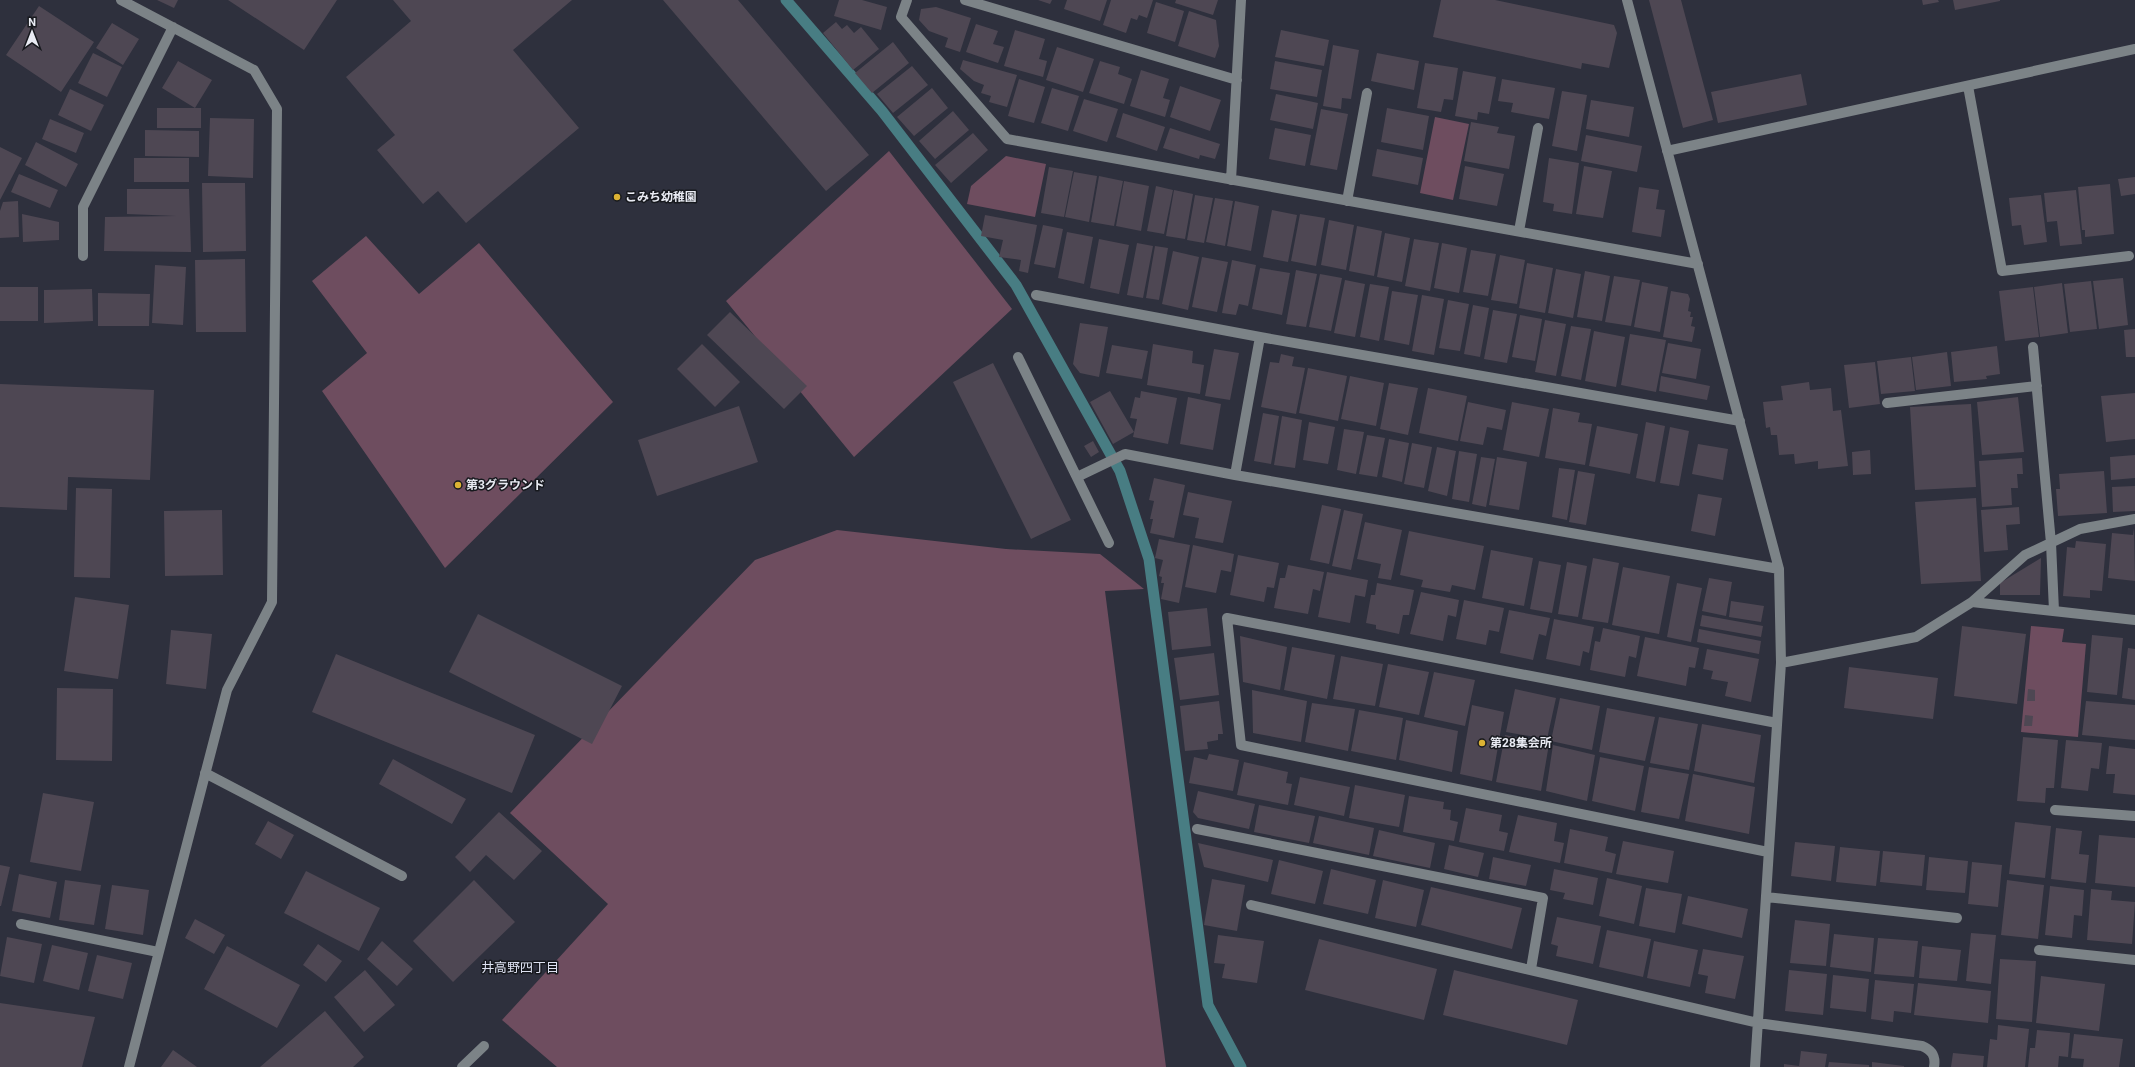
<svg xmlns="http://www.w3.org/2000/svg" width="2135" height="1067" viewBox="0 0 2135 1067" font-family="Roboto,'Noto Sans JP',sans-serif">
  <style>
    .green { fill: #6e4d5f }
    .lines { fill: none; stroke-linecap: round; stroke-linejoin: round }
    .stream { stroke: #487d83; stroke-width: 11 }
    .building { fill: #4e4753 }
    .minor { stroke: #7c8387; stroke-width: 10 }
    .poi-dot { fill: #dcb233; stroke: #17191e; stroke-width: 1.5 }
    .labels { text-anchor: middle; stroke-width: 3; stroke-linejoin: round; paint-order: stroke }
    .poi-label { font-size: 12px; font-weight: bold; fill: #e9ebf3; stroke: #17191e; text-anchor: start }
    .neighbourhood-label { font-size: 13px; fill: #dde1f1; stroke: #17191e }
  </style>
  <rect width="100%" height="100%" fill="#2e303d"/>
  <path class="green" d="M1435 117 1469 124 1453 200 1420 193Z
    M889 151 1012 309 854 457 726 301Z
    M1006 156 1046 164 1035 217 967 204 971 186Z
    M366 236 419 294 479 243 613 402 445 568 322 391 367 353 312 281Z
    M837 530 1006 549 1100 554 1144 589 1105 591 1166 1067H557L502 1020 608 904 510 813 755 560Z
    M2031 626 2064 629 2062 642 2086 644 2078 737 2021 732Z"/>
  <g class="lines">
    <path class="stream" d="M786 0 882 111 1016 285 1120 471 1149 559 1208 1005 1241 1067"/>
  </g>
  <path class="building" d="M157 0H178L174 8Z
    M228 0H337L304 50Z
    M393 0H572L513 50 579 128 466 223 438 191 423 204 377 150 395 135 346 77 411 21Z
    M663 0H738L869 155 826 191Z
    M839 0H862L887 7 881 30 834 16Z
    M1038 0H1052L1050 4Z
    M1067 0H1107L1100 21 1064 9Z
    M1111 0H1153L1147 18 1139 15 1137 20 1131 18 1126 33 1103 25Z
    M1176 0H1218L1213 15 1175 3Z
    M1441 0H1495L1614 25 1617 33 1609 68 1582 63 1581 69 1433 37Z
    M1649 0H1681L1713 120 1683 128Z
    M1922 0H1938L1939 2 1923 5Z
    M1953 0H2000V1L1955 10Z
    M1156 2 1184 11 1175 42 1147 33Z
    M39 6 94 42 61 92 6 55Z
    M936 7 971 18 960 52 945 47 948 38 929 31 919 20 921 9Z
    M1189 11 1216 20 1219 46 1215 58 1178 46Z
    M836 22 842 29 847 25 854 33 861 27 879 49 853 70 823 33Z
    M112 23 139 39 123 65 96 48Z
    M976 24 998 31 993 44 1004 47 998 63 966 52Z
    M1015 30 1045 39 1039 59 1047 61 1043 77 1004 66Z
    M1281 30 1329 40 1324 66 1275 57Z
    M893 42 909 63 872 93 855 73Z
    M1333 45 1359 50 1351 99 1342 98 1341 109 1323 106Z
    M1057 47 1094 59 1083 92 1046 80Z
    M93 53 122 67 107 97 78 83Z
    M1377 53 1419 61 1414 90 1371 81Z
    M963 60 1017 75 1007 107 989 102 991 96 981 93 984 85 974 81 960 69Z
    M178 61 212 80 195 108H201V128H157V108H195L162 88Z
    M1100 61 1120 67 1118 74 1132 79 1124 104 1089 93Z
    M1275 61 1322 70 1317 97 1270 89Z
    M1425 63 1458 68 1453 100 1444 99 1441 112 1417 108Z
    M912 66 928 85 893 113 877 94Z
    M1141 70 1169 79 1163 98 1170 100 1165 117 1130 106Z
    M1463 71 1496 77 1489 114 1478 112 1477 120 1455 116Z
    M1801 74 1807 105 1718 123 1711 92Z
    M1019 79 1045 87 1034 123 1008 116Z
    M1502 79 1555 88 1549 119 1511 112 1513 103 1498 101Z
    M1180 86 1221 100 1210 131 1170 117Z
    M932 88 948 108 914 136 897 117Z
    M1052 88 1079 96 1068 131 1041 123Z
    M70 89 104 105 91 131 58 115Z
    M1562 91 1587 95 1577 151 1552 146Z
    M1276 94 1318 103 1313 129 1270 120Z
    M1084 99 1118 109 1107 142 1073 131Z
    M1591 100 1634 107 1629 137 1586 129Z
    M1387 108 1429 116 1423 150 1381 142Z
    M1321 109 1348 114 1337 170 1310 165Z
    M953 111 969 130 935 159 919 141Z
    M1123 113 1165 127 1157 151 1116 137Z
    M210 118 254 119 253 178 208 176Z
    M50 119 84 133 76 153 42 139Z
    M1471 122 1499 127 1497 133 1515 136 1509 169 1464 161Z
    M1170 128 1220 144 1215 159 1200 155 1199 159 1163 148Z
    M1275 128 1311 135 1305 166 1269 159Z
    M145 130 199 131V157L145 156Z
    M973 133 988 150 951 183 935 165Z
    M1586 135 1642 146 1637 172 1581 161Z
    M36 142 78 164 66 187 25 165Z
    M0 147 22 158 0 200Z
    M1377 149 1423 158 1418 185 1372 176Z
    M134 158H189V182H134Z
    M1549 158 1579 163 1572 214 1553 211 1554 204 1543 202Z
    M1465 166 1504 174 1497 206 1459 199Z
    M1584 166 1612 171 1603 218 1576 214Z
    M1049 167 1073 171 1064 217 1041 213Z
    M1074 172 1097 176 1089 222 1065 217Z
    M19 174 58 190 50 208 11 192Z
    M1099 176 1123 181 1114 226 1091 222Z
    M2135 177V194L2121 196 2118 179Z
    M1124 181 1149 186 1141 231 1116 226Z
    M202 183H245L246 251 203 252Z
    M2110 184 2114 234 2085 237V230H2082L2078 187Z
    M1156 186 1173 190 1164 234 1147 231Z
    M1639 187 1659 190 1656 209 1665 210 1661 237 1632 232Z
    M127 189H189L191 252 104 251 105 217 176 216 127 214Z
    M1174 190 1193 194 1185 239 1166 236Z
    M2076 190 2082 244 2060 246 2057 221 2047 222 2044 193Z
    M1195 195 1213 198 1204 243 1187 240Z
    M2041 195 2047 242 2024 245 2021 225 2012 226 2009 198Z
    M1215 198 1233 201 1225 246 1206 242Z
    M18 201 19 237 0 238V211L3 202Z
    M1235 201 1259 206 1251 251 1227 246Z
    M1272 210 1297 215 1288 262 1263 257Z
    M22 214 59 222V240L23 242Z
    M1300 214 1325 218 1316 266 1291 261Z
    M985 215 1037 225 1028 273 1019 271 1021 260 999 257 1003 240 981 236Z
    M1329 220 1354 225 1346 270 1321 265Z
    M1043 225 1063 229 1055 268 1034 264Z
    M1357 226 1382 231 1374 276 1349 271Z
    M1067 232 1093 237 1084 284 1058 278Z
    M1385 233 1410 238 1402 282 1377 277Z
    M1099 239 1129 245 1119 294 1090 288Z
    M1414 239 1439 243 1430 291 1405 286Z
    M1137 243 1153 246 1143 298 1127 295Z
    M1442 243 1467 248 1459 293 1434 288Z
    M1155 246 1168 248 1159 300 1146 298Z
    M1471 250 1496 254 1488 296 1463 292Z
    M1173 251 1199 257 1188 310 1162 304Z
    M1500 255 1525 260 1517 304 1491 300Z
    M1202 257 1228 262 1217 312 1192 307Z
    M245 259 246 332H196L195 260Z
    M1232 260 1256 265 1248 306 1239 304 1236 315 1222 313Z
    M1527 263 1553 268 1545 313 1519 308Z
    M155 265 186 267 183 325 152 323Z
    M1260 268 1290 273 1282 315 1252 309Z
    M1556 269 1581 274 1573 318 1548 313Z
    M1296 270 1317 274 1306 327 1286 324Z
    M1585 271 1610 276 1602 321 1577 317Z
    M1320 274 1342 278 1331 331 1309 327Z
    M1614 276 1640 280 1631 326 1605 322Z
    M2123 278 2128 325 2099 329 2093 281Z
    M1345 280 1365 284 1355 337 1334 333Z
    M2091 281 2097 329 2070 332 2064 284Z
    M1642 282 1668 287 1660 332 1634 327Z
    M2062 283 2068 333 2040 337 2034 287Z
    M1370 284 1389 287 1379 341 1360 337Z
    M0 287H38V321H0Z
    M2033 287 2039 337 2005 341 1999 291Z
    M92 289 93 321 44 323V290Z
    M1392 291 1418 295 1409 345 1384 340Z
    M1671 291 1688 294 1690 299 1688 311 1691 312 1690 317H1693L1691 326 1695 327 1692 342 1663 337Z
    M98 293 150 294 149 326H98Z
    M1422 295 1444 299 1434 355 1412 351Z
    M1448 300 1469 304 1460 351 1439 348Z
    M1473 305 1489 308 1480 357 1464 354Z
    M1493 310 1517 314 1507 363 1484 359Z
    M730 312 807 386 784 409 707 335Z
    M1520 315 1542 319 1535 361 1512 357Z
    M1545 320 1566 324 1556 376 1535 372Z
    M1080 323 1108 327 1099 377 1080 373 1073 364Z
    M1571 326 1591 329 1581 380 1561 376Z
    M2135 329V357H2126L2124 330Z
    M1594 331 1625 337 1616 387 1585 381Z
    M1630 334 1666 340 1656 392 1621 385Z
    M1668 343 1701 349 1696 379 1662 373Z
    M702 344 740 382 715 407 677 369Z
    M1153 344 1193 351 1192 363 1204 365 1200 394 1147 385Z
    M1112 345 1148 351 1142 379 1106 373Z
    M1997 346 2000 374 1986 376 1987 379 1954 382 1951 352Z
    M1214 349 1239 353 1230 400 1205 396Z
    M1947 352 1951 386 1916 390 1912 357Z
    M1281 354 1294 357 1292 366 1305 368 1296 414 1261 407 1270 362 1279 363Z
    M1911 357 1915 391 1881 394 1877 361Z
    M1875 362 1880 404 1849 408 1844 365Z
    M993 363 1071 520 1031 539 953 382Z
    M1308 368 1347 376 1338 421 1299 413Z
    M1350 376 1384 383 1376 426 1341 419Z
    M1661 376 1710 386 1707 400 1659 391Z
    M1809 382 1810 390 1831 388 1833 411 1841 410 1848 466 1818 469V461L1795 464 1794 454 1779 455 1777 435H1771L1770 427 1766 428 1763 402 1783 400 1781 386Z
    M1389 383 1418 388 1408 435 1380 429Z
    M0 384 154 390 150 480 68 477 67 510 0 507Z
    M1428 388 1467 396 1458 441 1419 433Z
    M1110 391 1134 432 1113 444 1090 402Z
    M1141 391 1177 398 1168 444 1133 437 1137 419 1130 418 1135 397 1140 398Z
    M2135 393V439L2106 442 2101 396Z
    M1188 397 1221 404 1213 450 1180 444Z
    M2018 397 2024 452 1982 455 1977 402Z
    M1468 402 1506 410 1502 430 1487 427 1483 445 1460 441Z
    M1512 402 1549 409 1539 457 1503 450Z
    M1971 404 1976 487 1915 490 1910 407Z
    M739 406 758 462 657 496 638 440Z
    M1553 408 1580 413 1578 422 1592 424 1585 465 1545 458Z
    M1263 413 1279 416 1271 464 1254 461Z
    M1282 416 1302 420 1295 468 1274 465Z
    M1309 422 1335 427 1328 464 1303 460Z
    M1646 422 1665 426 1655 482 1636 478Z
    M1597 426 1638 434 1630 474 1589 466Z
    M1670 427 1689 431 1679 486 1660 483Z
    M1344 429 1364 432 1356 474 1337 470Z
    M1367 435 1385 438 1377 477 1359 474Z
    M1389 439 1409 443 1402 482 1382 477Z
    M1093 441 1099 452 1091 457 1084 446Z
    M1412 443 1432 447 1424 488 1404 484Z
    M1698 444 1728 449 1723 480 1692 474Z
    M1437 447 1456 451 1447 496 1428 491Z
    M1870 450 1871 474 1853 475 1852 452Z
    M1459 451 1477 454 1469 502 1452 499Z
    M2135 455V478L2111 480 2110 457Z
    M1481 457 1495 459 1486 507 1472 504Z
    M1497 457 1527 462 1519 510 1489 505Z
    M2022 458 2023 474H2017L2018 488H2011L2012 505 1982 507 1979 461Z
    M1559 468 1575 470 1567 520 1552 517Z
    M1578 471 1595 474 1586 525 1569 522Z
    M2104 471 2107 513 2058 516 2056 489H2060L2059 474Z
    M1154 478 1185 485 1174 538 1150 533 1153 519H1150L1154 501 1149 500Z
    M2135 486V511L2113 512 2112 487Z
    M76 488 112 489 110 578 74 577Z
    M1188 492 1232 501 1223 543 1195 538 1199 518 1183 515Z
    M1698 494 1722 498 1715 536 1691 531Z
    M1976 498 1981 581 1921 584 1915 502Z
    M1322 505 1341 509 1329 564 1310 560Z
    M2019 507 2020 524 2006 525 2008 550 1984 552 1981 510Z
    M222 510 223 575 165 576 164 511Z
    M1344 510 1363 514 1351 570 1332 566Z
    M1365 522 1402 530 1391 580 1378 578 1381 564 1357 559Z
    M2134 528 2135 581 2108 578 2112 533 2133 535Z
    M1409 531 1484 546 1475 590 1452 585 1450 592 1421 587 1423 580 1400 575Z
    M1159 539 1190 545 1179 603 1161 599 1164 583H1161L1162 577 1159 576 1163 560 1155 558Z
    M2076 541 2106 544 2102 591 2090 590V598L2063 596 2067 547 2075 548Z
    M1193 545 1234 554 1231 572 1221 570 1216 593 1185 587Z
    M1491 550 1533 558 1524 606 1482 598Z
    M1238 555 1279 563 1274 588 1267 587 1264 602 1230 595Z
    M1593 558 1619 563 1608 623 1582 619Z
    M2041 558 2040 595H2000V583Z
    M1539 561 1561 565 1552 613 1530 609Z
    M1567 562 1587 566 1578 617 1558 614Z
    M1288 565 1324 572 1320 591 1313 589 1308 614 1274 608 1280 578H1285Z
    M1623 567 1670 576 1659 634 1612 625Z
    M1327 572 1368 580 1365 597 1355 595 1350 623 1318 617Z
    M1709 578 1732 582 1726 616 1702 611Z
    M1377 583 1414 590 1409 615H1403L1399 634 1376 629V625L1366 623 1371 595H1375Z
    M1677 583 1702 588 1691 642 1667 637Z
    M1421 592 1459 600 1456 617 1448 615 1443 641 1410 634Z
    M75 597 129 605 118 679 64 671Z
    M1464 600 1504 608 1499 632 1489 630 1486 645 1456 639Z
    M1731 601 1764 606 1761 622 1729 617Z
    M1207 608 1211 646 1172 650 1168 612Z
    M1509 610 1550 618 1546 636 1539 634 1533 660 1500 653Z
    M478 614 622 686 592 744 449 672Z
    M1702 615 1763 626 1761 637 1700 626Z
    M1554 619 1594 627 1589 653 1583 651 1580 666 1546 659Z
    M1962 626 2026 634 2017 704 1954 696Z
    M1603 628 1640 636 1636 658 1629 656 1625 677 1590 670 1595 641 1600 642Z
    M1699 629 1761 641 1759 654 1697 642Z
    M171 630 212 634 206 689 166 684Z
    M2092 635 2123 638 2117 695 2087 692Z
    M1240 636 1287 647 1280 690 1243 682Z
    M1645 637 1699 648 1695 668 1689 667 1686 686 1637 676Z
    M1292 647 1335 655 1327 699 1284 690Z
    M2128 648 2135 649V700L2122 698Z
    M1707 649 1759 659 1751 702 1725 696 1728 682 1711 679 1713 671 1703 669Z
    M1214 653 1219 695 1180 700 1174 658Z
    M336 654 535 735 512 793 312 712Z
    M1341 656 1383 664 1375 706 1333 699Z
    M1388 664 1429 672 1419 715 1379 707Z
    M1849 667 1938 678 1933 719 1844 708Z
    M1434 672 1475 680 1465 726 1424 717Z
    M57 688 113 689 112 761 56 760Z
    M1515 689 1556 698 1547 739 1506 732Z
    M2028 689 2035 690V701H2027Z
    M1252 690 1307 701 1301 742 1253 733Z
    M1560 698 1600 706 1592 750 1551 741Z
    M1219 701 1223 734H1218V740L1207 742 1208 749 1185 751 1180 706Z
    M2086 701 2135 705V740L2082 735Z
    M1312 703 1355 709 1348 751 1305 742Z
    M1472 705 1504 712 1492 781 1460 774Z
    M1607 708 1655 717 1645 761 1599 752Z
    M1359 710 1403 718 1396 760 1351 751Z
    M2025 715 2033 716 2032 726H2024Z
    M1659 717 1698 724 1689 770 1650 763Z
    M1406 720 1458 731 1452 772 1399 760Z
    M1702 724 1761 735 1754 783 1694 771Z
    M1505 735 1549 744 1541 791 1496 782Z
    M2023 737 2058 740 2054 788H2046L2045 803 2017 801Z
    M2066 740 2102 743 2099 769 2091 768 2088 791 2061 788Z
    M1553 745 1595 755 1587 801 1546 791Z
    M2109 746 2135 749V795L2113 793 2115 774H2106Z
    M1209 754 1239 760 1233 791 1189 783 1194 757 1207 760Z
    M1600 757 1644 766 1635 811 1592 801Z
    M393 759 466 799 452 824 379 784Z
    M1244 762 1288 772 1286 783 1292 784 1288 805 1237 795Z
    M1649 767 1689 774 1679 819 1641 812Z
    M1693 774 1755 787 1749 834 1685 821Z
    M1300 777 1350 787 1344 816 1294 805Z
    M1355 785 1405 795 1399 827 1349 818Z
    M1198 791 1255 804 1249 829 1198 818 1193 812Z
    M43 793 94 802 81 871 30 862Z
    M1409 796 1444 802 1443 809 1451 810 1450 820 1458 822 1454 841 1403 832Z
    M1259 805 1315 816 1309 843 1254 832Z
    M1466 808 1502 815 1499 831 1508 833 1504 851 1459 842Z
    M499 812 542 851 514 880 486 855 470 872 455 857Z
    M1518 815 1557 823 1554 841 1564 843 1560 863 1509 852Z
    M1319 816 1374 828 1369 855 1313 843Z
    M268 821 294 835 281 859 255 844Z
    M2015 822 2051 826 2045 878 2009 874Z
    M2056 828 2082 831 2079 854 2089 855 2086 883 2051 879Z
    M1570 829 1608 837 1605 851 1616 854 1612 873 1564 863Z
    M1379 830 1435 843 1430 868 1373 856Z
    M2099 835 2135 838V887L2095 883Z
    M1623 841 1674 851 1668 883 1616 874Z
    M1795 842 1835 846 1831 881 1791 876Z
    M1198 843 1273 860 1268 882 1204 867Z
    M1449 845 1484 853 1478 877 1444 869Z
    M1840 847 1880 851 1876 886 1836 882Z
    M1883 851 1925 855 1922 886 1880 882Z
    M1493 857 1531 865 1526 886 1489 879Z
    M1929 857 1968 861 1965 893 1926 890Z
    M1279 860 1323 871 1315 904 1271 894Z
    M1972 862 2002 865 1998 907 1968 904Z
    M0 865 10 867 1 906H0Z
    M1331 869 1376 880 1368 914 1323 904Z
    M1554 869 1598 878 1593 905 1563 899 1565 893 1550 890Z
    M306 871 380 908 359 951 284 913Z
    M19 874 57 882 50 918 12 911Z
    M1607 878 1642 886 1634 924 1599 916Z
    M1212 879 1245 885 1237 931 1204 925Z
    M65 880 101 885 94 925 59 920Z
    M474 880 515 922 453 982 413 941Z
    M1383 880 1424 890 1416 927 1375 918Z
    M2007 880 2044 885 2038 939 2001 935Z
    M112 885 149 890 143 935 105 929Z
    M2050 886 2084 890 2082 916 2074 915 2072 938 2045 935Z
    M1431 887 1522 908 1512 949 1421 925Z
    M1646 888 1682 894 1675 933 1639 926Z
    M2091 889 2112 891 2111 900 2135 902 2132 944 2087 940Z
    M1688 896 1748 909 1742 938 1682 924Z
    M1557 917 1601 926 1593 964 1556 956 1558 946 1551 944Z
    M195 919 225 935 214 954 185 938Z
    M1795 920 1830 924 1826 966 1790 963Z
    M1607 930 1651 939 1643 977 1599 967Z
    M1971 933 1996 935 1991 984 1966 981Z
    M1834 934 1874 938 1871 972 1830 967Z
    M1218 935 1264 941 1257 983 1222 978 1225 964 1214 963Z
    M7 937 42 944 34 983 0 976Z
    M1878 938 1918 941 1914 977 1874 974Z
    M1319 939 1437 969 1424 1020 1305 990Z
    M382 941 413 969 397 986 367 959Z
    M1654 941 1698 950 1690 987 1647 978Z
    M318 944 342 961 326 982 303 965Z
    M52 945 88 953 79 990 43 981Z
    M227 946 300 985 277 1028 204 989Z
    M1922 946 1961 950 1957 981 1919 978Z
    M1703 949 1744 956 1735 999 1705 993 1708 976 1698 974Z
    M97 955 132 963 123 999 88 991Z
    M2000 959 2036 961 2032 1022 1996 1019Z
    M365 970 395 1005 364 1032 334 997Z
    M1454 970 1578 1000 1567 1045 1443 1015Z
    M1789 970 1827 974 1823 1015 1785 1011Z
    M1833 975 1869 979 1866 1012 1830 1008Z
    M2041 976 2105 984 2099 1031 2036 1023Z
    M1875 980 1914 984 1911 1013 1894 1011 1893 1022 1871 1019Z
    M1918 983 1991 991 1988 1023 1914 1015Z
    M0 1003 95 1017 82 1067H0Z
    M325 1011 364 1057 353 1067H260Z
    M1998 1025 2029 1029 2025 1067H1987L1990 1039 1997 1040Z
    M2037 1030 2070 1033 2068 1057 2059 1056 2058 1067H2028L2030 1048H2035Z
    M2074 1034 2123 1039 2119 1067H2083L2084 1059 2071 1058Z
    M173 1050 197 1067H161Z
    M1801 1051 1827 1054 1825 1067H1799Z
    M1953 1053 1984 1056 1983 1067H1951Z
    M1829 1062 1869 1065V1067H1828Z
    M1872 1062 1904 1066V1067H1872Z
    M1784 1064 1799 1066V1067H1784Z"/>
  <g class="lines">
    <path class="minor" d="M121 0 254 70 277 109 272 602 227 690 129 1067
      M907 0 901 17 1007 139 1698 264
      M965 0 1237 80
      M1627 0 1779 569 1781 663 1755 1067
      M1968 86 2002 271 2129 256
      M1667 151 2135 49
      M1231 180 1241 0
      M1347 201 1367 93
      M1519 231 1538 128
      M83 256V207L173 27
      M1036 295 1260 337 1740 421
      M2033 347 2051 543 2054 611
      M1018 357 1109 543
      M1887 403 2037 386
      M1235 475 1260 337
      M1077 477 1125 454 1235 475 1779 569
      M1972 602 2025 555 2080 529 2135 519
      M1781 663 1916 637 1972 602 2135 620
      M205 773 402 876
      M2055 810 2135 816
      M1197 829 1543 898 1531 969
      M1768 852 1241 745 1227 618 1777 723
      M1766 897 1957 918
      M1251 905 1758 1023 1922 1046C1932 1050 1936 1056 1934 1067
      M21 924 158 952
      M2039 950 2135 960
      M462 1067 484 1046"/>
  </g>
  <g class="poi-dot">
    <circle cx="617" cy="197" r="4"/>
    <circle cx="458" cy="485" r="4"/>
    <circle cx="1482" cy="743" r="4"/>
  </g>
  <g class="labels">
    <g class="poi-label">
      <text x="625" y="201">こみち幼稚園</text>
      <text x="466" y="489">第3グラウンド</text>
      <text x="1490" y="747">第28集会所</text>
    </g>
    <g class="neighbourhood-label">
      <text x="520" y="972">井高野四丁目</text>
    </g>
  </g>
  <g transform="translate(32 32)" stroke="#17191e" stroke-width="3" paint-order="stroke">
  <path d="M0-3L7 15L0 10L-7 15Z" fill="#e9ebf3"/>
  <text y="-6" font-size="11" font-weight="bold" text-anchor="middle" fill="#e9ebf3">N</text>
  </g>
</svg>
